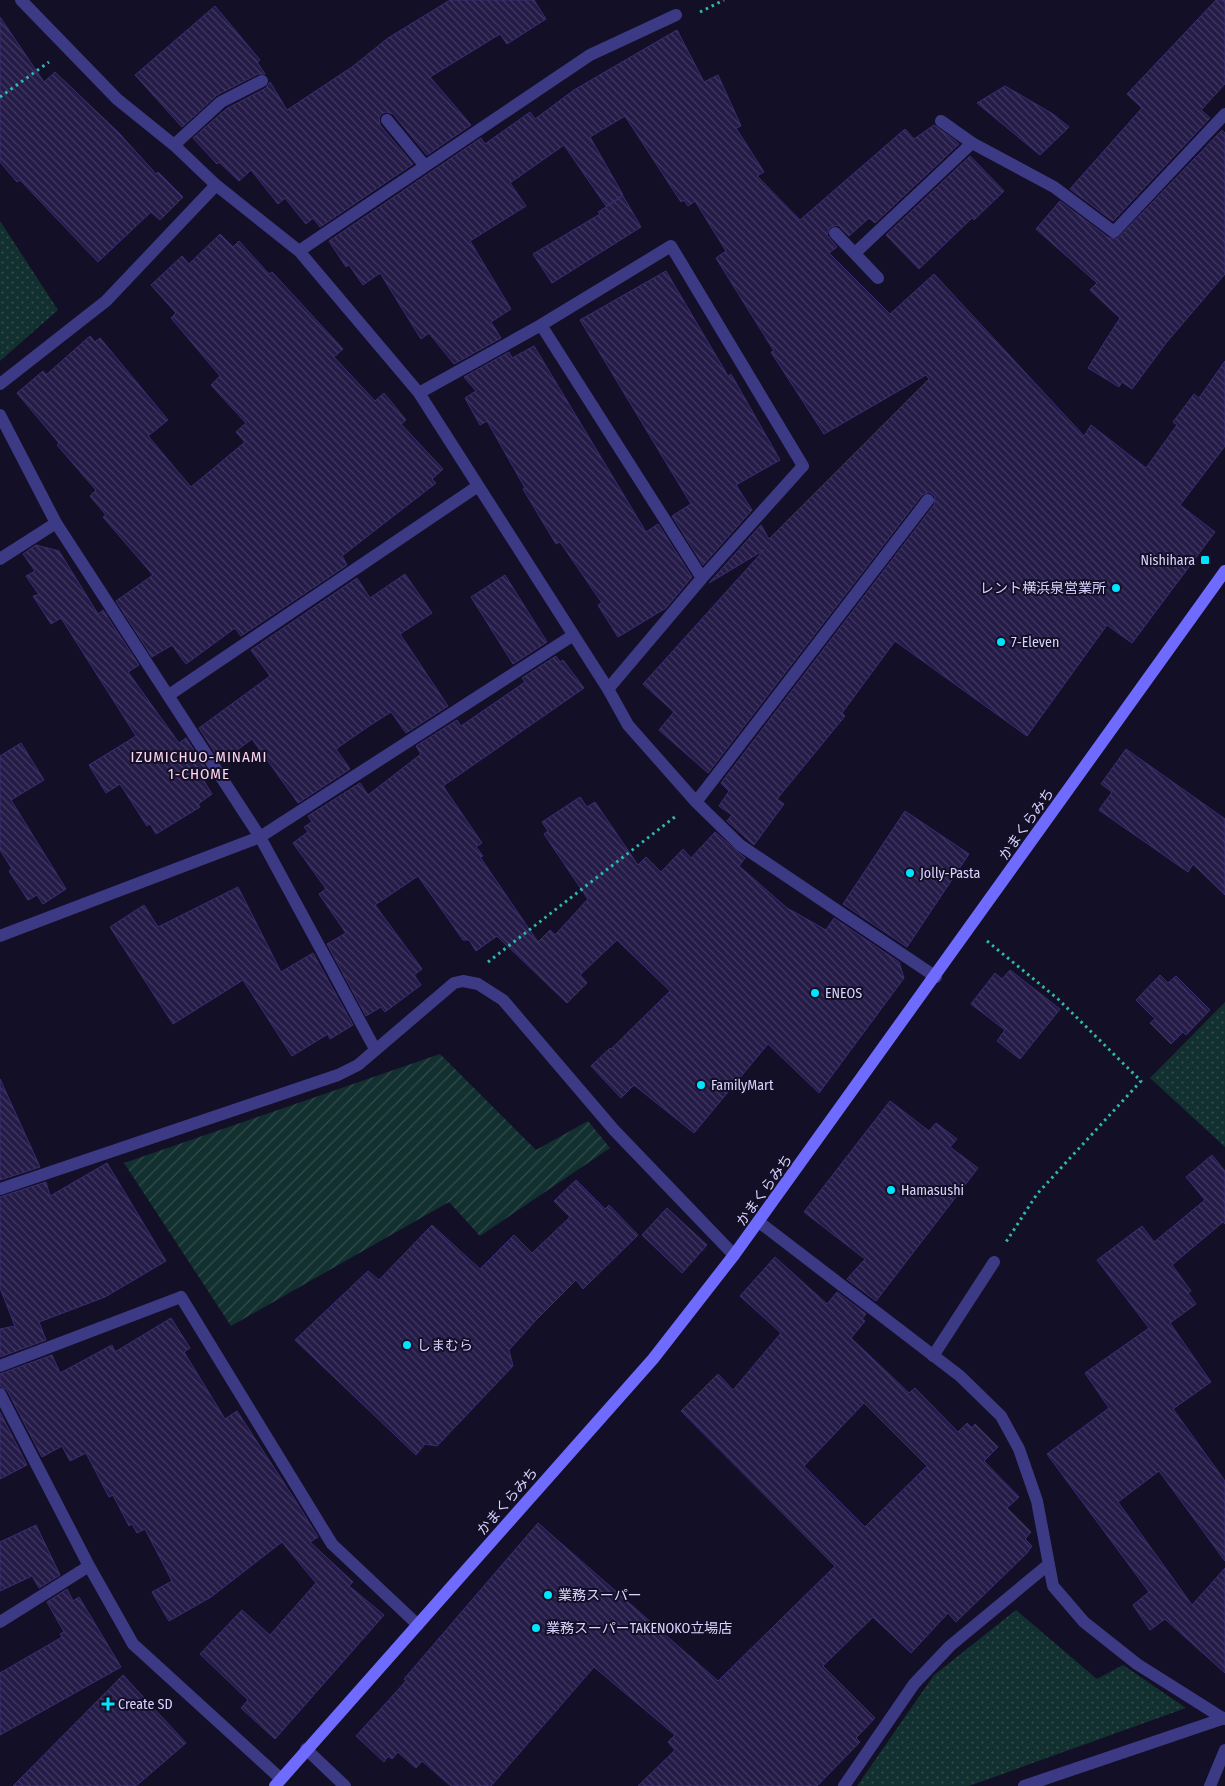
<svg xmlns="http://www.w3.org/2000/svg" width="1225" height="1786" viewBox="0 0 1225 1786" font-family="'Fira Sans Condensed','Noto Sans JP',sans-serif">
  <style>
    .grass { fill: url(#grass-dots) }
    .garden { fill: url(#garden-furrows) }
    .building { fill: url(#building-back-hatch); stroke: #3b2d73; fill-rule: evenodd }
    .lines { fill: none; stroke-linecap: round; stroke-linejoin: round }
    .path { stroke: #2fb8b0; stroke-width: 3; stroke-dasharray: 2.5 4; stroke-linecap: butt }
    .service { stroke: #3d3a85; stroke-width: 12 }
    .minor { stroke: #3d3a85; stroke-width: 12 }
    .tertiary { stroke: #3d3a85; stroke-width: 12 }
    .secondary { stroke: #6f6bff; stroke-width: 12 }
    .poi-dot { fill: #00e5ff; stroke: #130f26; stroke-width: 2 }
    .labels { text-anchor: middle; stroke-width: 4; stroke-linejoin: round; paint-order: stroke }
    .poi-label { font-size: 14px; fill: #d9d4ff; stroke: #130f26; text-anchor: start }
    .street-label { font-size: 14px; fill: #d9d4ff; stroke: #130f26 }
    .neighbourhood-label { font-size: 15px; letter-spacing: 1px; fill: #ffd6f0; stroke: #130f26 }
  </style>
  <defs>
    <pattern id="grass-dots" width="8" height="8" patternUnits="userSpaceOnUse" patternTransform="scale(1.25)"><rect width="8" height="8" fill="#12302f"/><path d="M2 2h.1M6 6h.1" fill="none" stroke="#344d4e" stroke-width="1.8" stroke-linecap="round"/></pattern>
    <pattern id="garden-furrows" width="10" height="10" patternUnits="userSpaceOnUse" patternTransform="scale(1.25)"><rect width="10" height="10" fill="#12302f"/><path d="M-1 1l2-2M0 10L10 0M9 11l2-2" fill="none" stroke="#344d4e"/></pattern>
    <pattern id="building-back-hatch" width="6" height="6" patternUnits="userSpaceOnUse" patternTransform="scale(1.25)"><rect width="6" height="6" fill="#241b47"/><path d="M-1 5l2 2M0 0l6 6M5-1l2 2" fill="none" stroke="#433b63"/></pattern>
  </defs>
  <rect width="100%" height="100%" fill="#130f26"/>
  <path class="grass" d="M0 221 58 310 0 361Z
    M1225 1002V1147L1150 1078Z
    M1016 1610 1097 1679 1123 1665 1186 1708 969 1786H857L934 1675Z"/>
  <path class="garden" d="M440 1054 536 1150 588 1121 610 1148 480 1236 449 1202 231 1326 124 1163Z"/>
  <path class="building" d="M450 0H534L546 19 507 44 500 34 430 77 471 125 427 155 393 114 386 112 381 114 379 118 380 125 413 164 320 227 313 218 306 224 285 198 278 204 251 170 239 181 219 162 217 164 193 138 226 109 266 88 270 82 287 110 352 67 388 38Z
    M1216 0H1225V84L1201 110 1210 118 1113 221 1070 189 1142 108 1127 94Z
    M215 6 260 60 257 62 265 74H258L217 95 182 127 135 75Z
    M0 17 44 82 55 72 119 133 156 174 158 172 183 197 160 220 151 212 98 262 20 180 17 182 0 162Z
    M677 30 704 82 718 75 741 126 736 128 764 172 757 176 800 220 905 129 914 139 934 125 956 141 959 144 875 223 869 218 849 236 838 225 830 227 827 235 837 247 829 253 890 314 934 274 1084 436 1091 425 1146 468 1177 425 1173 422 1194 394 1199 398 1225 361V446L1180 505 1215 532 1132 643 1107 625 1027 736 895 641 842 713 845 716 777 799 784 804 754 845 727 821 732 815 719 806 729 791 721 783 934 505 935 496 929 492 922 495 708 773 659 730 674 712 643 684 764 550 709 583 761 525 769 539 929 379 926 375 824 434 771 352 774 351 716 258 726 251 695 201 688 206 684 200 681 202 625 116 590 137 623 195 606 206 564 145 510 183 526 206 470 241 511 309 491 322 501 338 454 364 429 333 421 339 380 273 363 285 349 265 346 267 329 241 481 138 485 144 530 112 535 119 574 90Z
    M1005 86 1053 114 1069 127 1040 155 977 103Z
    M1222 130 1225 133V274L1166 343 1132 389 1122 382 1119 387 1088 368 1120 318 1090 290 1097 283 1036 229 1060 201 1109 238 1117 239Z
    M970 156 1004 191 974 220 972 218 919 269 886 235Z
    M623 196 641 227 552 283 533 254 600 214 598 212Z
    M220 234 233 247 239 241 269 274 272 272 343 349 334 357 375 401 384 393 406 420 401 424 443 469 432 479 436 483 342 556 347 565 241 636 235 628 186 664 172 645 152 657 116 601 153 575 103 517 106 515 90 496 96 490 57 445 59 443 17 393 43 371 46 375 90 336 95 342 100 338 168 420 148 436 191 487 245 442 236 432 246 423 211 385 220 376 171 318 176 313 151 285 182 256 189 264Z
    M666 271 728 376 731 374 780 460 736 485 752 510 703 565 672 516 691 504 580 320Z
    M534 346 646 532 658 524 692 577 666 608 618 637 598 605 602 603 560 542 556 544 523 489 525 488 487 421 480 425 465 398 476 391 464 377 509 352 512 358Z
    M36 545 59 551 98 614 103 610 139 665 128 672 179 743 186 738 208 771 201 776 212 794 198 804 200 807 156 834 150 824 147 826 120 784 106 793 89 765 136 736 61 618 51 624 33 596 39 595 26 576 35 571 23 554Z
    M405 574 432 613 400 634 448 706 406 733 391 712 369 726 336 749 350 769 298 803 252 739 221 762 199 728 270 676 251 650 357 578 370 598Z
    M505 575 547 642 513 664 471 597Z
    M556 656 560 662 563 660 584 688 443 786 482 843 476 847 483 856 480 857 538 942 550 930 555 935 588 899 544 834 548 831 542 822 580 797 587 807 595 802 638 865 646 857 661 872 683 849 691 858 715 832 745 858 739 866 787 908 826 930 834 918 899 962 904 978 819 1093 768 1044 694 1133 634 1085 621 1098 591 1066 610 1048 611 1049 670 991 617 940 580 975 587 983 567 1003 497 936 476 951 469 940H463L418 876 375 905 422 969 414 975 421 985 385 1012 381 1007 366 1016 327 944 346 933 319 894 326 889 293 843 308 832 304 827 312 822 308 816 360 783 368 795 421 754 416 746 457 720 461 726 525 682 522 678Z
    M21 743 44 780 11 800 66 889 43 904 37 895 28 900 9 871 12 869 0 850V756Z
    M1126 749 1225 819V895L1193 864 1188 872 1099 810 1112 792 1101 784Z
    M905 811 969 854 907 947 843 904Z
    M238 887 281 972 313 953 353 1025 330 1039 328 1034 292 1056 243 980 173 1024 110 927 144 905 158 927Z
    M1010 970 1060 1009 1020 1059 997 1041 1005 1030 971 1004 995 973 1002 979Z
    M1160 975 1168 983 1176 976 1210 1010 1186 1035 1183 1032 1171 1044 1150 1023 1155 1019 1136 1000Z
    M0 1079 40 1167 0 1180Z
    M890 1101 929 1131 936 1123 957 1139 950 1147 978 1168 876 1301 847 1279 865 1259 804 1212Z
    M1212 1155 1225 1171V1224L1223 1222 1172 1265 1191 1291 1188 1293 1196 1304 1170 1323 1211 1382 1173 1409 1225 1481V1561L1159 1471 1118 1502 1192 1605 1225 1568V1673L1165 1619 1150 1630 1133 1605 1149 1592 1047 1454 1109 1408 1085 1373 1149 1328 1097 1260 1142 1226 1154 1242 1205 1200 1186 1177Z
    M107 1163 166 1261 105 1297 39 1322 46 1340 0 1357V1329L15 1326 0 1288V1197L46 1182 50 1196Z
    M576 1180 605 1209 609 1205 638 1235 583 1289 576 1280 536 1320 509 1350 513 1366 437 1446 425 1444 416 1455 295 1340 368 1271 379 1280 432 1225 480 1269 514 1235 532 1253 570 1217 554 1201Z
    M667 1208 707 1245 682 1273 642 1235Z
    M775 1257 827 1304 837 1292 866 1314 862 1319 865 1321 851 1338 909 1393 915 1388 958 1432 967 1423 972 1428 975 1424 998 1447 984 1461 1019 1497 1007 1508 1031 1532 1025 1539 1032 1546 1027 1553 956 1622 948 1613 911 1653 873 1617 823 1666 875 1718 856 1738 860 1742 817 1786H638L675 1750 668 1742 675 1735 594 1667 491 1786H451L422 1761 416 1768 398 1752 392 1759 388 1756 384 1762 356 1736 406 1681 404 1679 538 1523 718 1681 835 1566 681 1411 718 1374 733 1390 781 1333 740 1296ZM864 1403 927 1466 865 1527 804 1466Z
    M171 1318 190 1348 184 1352 225 1419 237 1411 297 1503 318 1537 310 1542 353 1582 349 1586 384 1615 275 1739 241 1708 248 1700 200 1654 242 1610 270 1635 316 1583 282 1542 211 1597 169 1621 152 1592 172 1581 145 1529 137 1533 132 1524 129 1526 113 1495 109 1497 86 1453 70 1461 62 1446 42 1457 7 1390 0 1386V1374L52 1355 60 1373 112 1345 115 1352Z
    M0 1412 27 1465 0 1479Z
    M36 1525 60 1575 39 1588 32 1576 0 1591V1542Z
    M67 1589 73 1601 79 1597 121 1667 0 1735V1673L62 1637 60 1634 64 1632 47 1602Z
    M123 1675 186 1743 136 1786H13Z"/>
  <g class="lines">
    <path class="path" d="M700 12 724 0
      M0 97 49 62
      M987 941 1058 999 1141 1081 1037 1194 1006 1242
      M488 962 676 816"/>
    <path class="service" d="M835 233 878 278
      M855 253 972 143
      M933 1356 994 1262"/>
    <path class="minor" d="M21 0 117 99 174 145 216 185 299 251 419 393 608 689 628 725 696 802 740 845 936 977
      M387 120 425 166
      M941 121 972 143 1054 187 1114 232 1225 114
      M174 145 221 102 262 81
      M299 251 590 55 676 15
      M541 325 702 578
      M0 384 106 301 216 185
      M419 393 541 325 671 246 803 466 702 578 608 689
      M0 415 56 523 260 837 375 1049
      M0 559 56 523
      M169 695 478 486
      M696 802 928 500
      M0 936 260 837 572 636
      M0 1189 338 1075 358 1065 454 983 463 981 478 984 503 1000 614 1130 734 1255
      M759 1222 960 1376 1001 1416 1019 1449 1037 1501 1053 1586 1084 1622 1137 1664 1224 1719
      M0 1366 181 1297 332 1544 418 1625
      M0 1394 89 1566 133 1644 281 1779
      M0 1622 89 1566
      M306 1749 345 1786
      M844 1786 914 1684 950 1646 1049 1564
      M1210 1786 1225 1750"/>
    <path class="tertiary" d="M1024 1786 1225 1718"/>
    <path class="secondary" d="M275 1786 653 1359 734 1255 1225 571"/>
  </g>
  <g class="poi-dot">
    <rect x="1200" y="555" width="10" height="10" rx="2.5"/>
    <circle cx="1116" cy="588" r="5"/>
    <circle cx="1001" cy="642" r="5"/>
    <circle cx="910" cy="873" r="5"/>
    <circle cx="815" cy="993" r="5"/>
    <circle cx="701" cy="1085" r="5"/>
    <circle cx="891" cy="1190" r="5"/>
    <circle cx="407" cy="1345" r="5"/>
    <circle cx="548" cy="1595" r="5"/>
    <circle cx="536" cy="1628" r="5"/>
    <path d="M105.5 1696.5h5v5h5v5h-5v5h-5v-5h-5v-5h5z"/>
  </g>
  <g class="labels">
    <g class="poi-label">
      <text x="1195" y="565" text-anchor="end">Nishihara</text>
      <text x="1106" y="593" text-anchor="end">レント横浜泉営業所</text>
      <text x="1011" y="647">7-Eleven</text>
      <text x="920" y="878">Jolly-Pasta</text>
      <text x="825" y="998">ENEOS</text>
      <text x="711" y="1090">FamilyMart</text>
      <text x="901" y="1195">Hamasushi</text>
      <text x="417" y="1350">しまむら</text>
      <text x="558" y="1600">業務スーパー</text>
      <text x="546" y="1633">業務スーパーTAKENOKO立場店</text>
      <text x="118" y="1709">Create SD</text>
    </g>
    <g class="street-label">
      <text transform="translate(1026 824) rotate(-55)" y="5">かまくらみち</text>
      <text transform="translate(764 1190) rotate(-54)" y="5">かまくらみち</text>
      <text transform="translate(507 1501) rotate(-49)" y="5">かまくらみち</text>
    </g>
    <g class="neighbourhood-label">
      <text x="199" y="762">IZUMICHUO-MINAMI<tspan x="199" dy="17">1-CHOME</tspan></text>
    </g>
  </g>
</svg>
